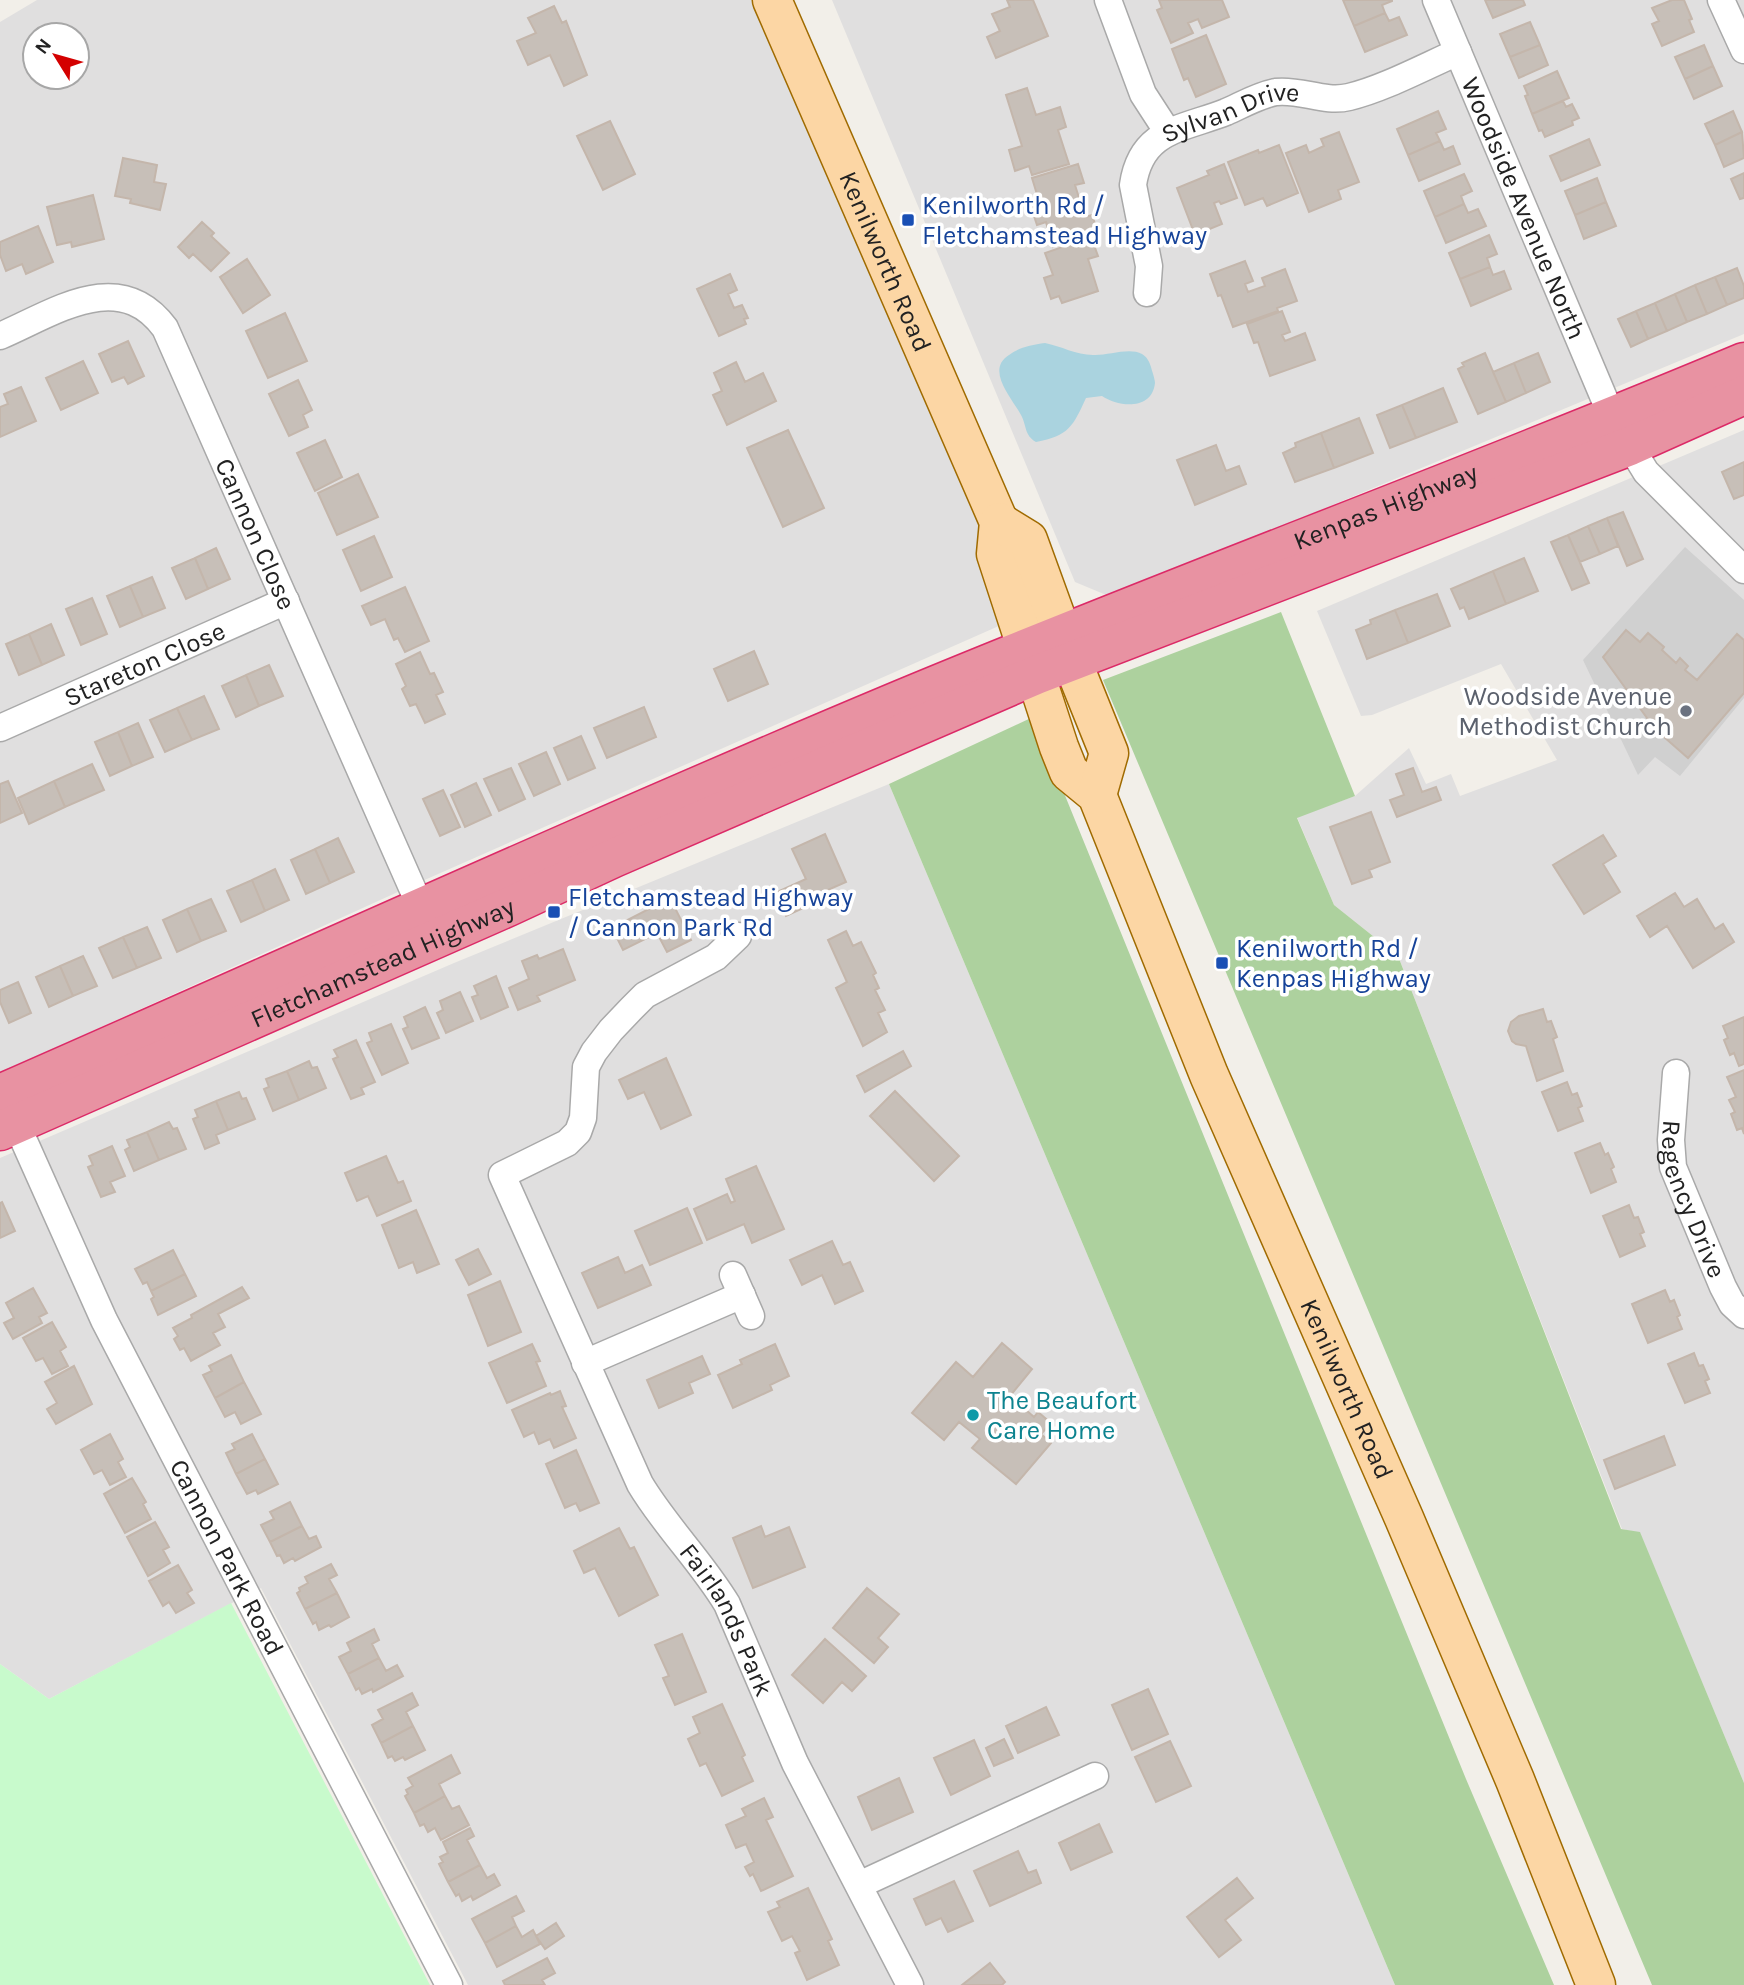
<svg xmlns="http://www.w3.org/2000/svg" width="1744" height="1985" viewBox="0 0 1744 1985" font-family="Karla,sans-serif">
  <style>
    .residential { fill: #e0dfdf; fill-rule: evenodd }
    .religious { fill: #d0d0d0 }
    .forest { fill: #add19e }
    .park { fill: #c8facc }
    .water { fill: #aad3df }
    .building { fill: #c7bfb8; stroke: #c4b6ab; stroke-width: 2 }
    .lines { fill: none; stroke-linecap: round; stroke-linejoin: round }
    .street-casing { stroke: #a9a9a9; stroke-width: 29 }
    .primary-casing { stroke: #a06b00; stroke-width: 41 }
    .highway-casing { stroke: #dc2a67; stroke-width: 41 }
    .street { stroke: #fff; stroke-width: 26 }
    .primary { stroke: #fcd6a4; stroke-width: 38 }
    .highway { stroke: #e892a2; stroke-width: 38 }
    .transit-dot { fill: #1a4fb4; stroke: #fff; stroke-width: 2.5 }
    .worship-dot { fill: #6b7280; stroke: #fff; stroke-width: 2.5 }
    .culture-dot { fill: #0f9aa8; stroke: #fff; stroke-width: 2.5 }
    .labels { text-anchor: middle; stroke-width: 7; stroke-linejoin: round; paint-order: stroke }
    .street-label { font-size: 26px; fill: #222; stroke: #fff }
    .transit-label { font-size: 26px; fill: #164399; stroke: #fff; text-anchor: start }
    .worship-label { font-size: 26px; fill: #5b616d; stroke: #fff; text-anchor: end }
    .culture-label { font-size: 26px; fill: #0d838f; stroke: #fff; text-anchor: start }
  </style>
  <rect width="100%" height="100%" fill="#f2efe9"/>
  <path class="residential" d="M37 0H772L1026 614 411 886 0 1073V22ZM35 35H77V77H35Z
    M832 0H1744V334L1111 597 1075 582Z
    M1744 430V1783L1640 1533 1622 1529 1398 956 1334 905 1297 817 1355 796 1409 748 1426 784 1451 774 1460 796 1557 760 1501 664 1372 715 1361 716 1317 611Z
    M889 784 1395 1985H468L261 1588 49 1699 0 1664V1158L454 963Z"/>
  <path class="religious" d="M1685 547 1744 600V698L1680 776 1655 757 1638 775 1583 660Z"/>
  <path class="forest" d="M1281 612 1355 796 1297 818 1334 905 1398 956 1621 1529 1640 1532 1744 1783V1985H1652L1103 680Z
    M1033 717 1466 1779 1554 1985H1395L889 784Z"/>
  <path class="park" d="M231 1603 430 1985H0V1664L49 1699Z"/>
  <path class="water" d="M1045 343C1061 346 1076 355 1093 355 1107 356 1129 347 1142 354 1147 357 1149 361 1151 367 1152 371 1155 379 1155 383 1152 411 1118 407 1102 396L1086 398C1073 426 1069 436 1036 442 1024 435 1027 426 1021 415 1012 398 985 370 1009 355 1020 347 1031 345 1045 343Z"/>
  <path class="building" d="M1007 0H1033L1048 36 996 58 987 37 1000 31 992 14 1010 7Z
    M1159 0H1222L1229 17 1202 28 1198 19 1188 23 1193 33 1171 43 1157 10 1162 8Z
    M1343 0H1392V1L1382 5 1385 13 1354 26Z
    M1485 0H1523L1525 5 1493 18Z
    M1672 0H1684L1692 19 1689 20 1694 32 1662 46 1652 24 1659 21 1652 8Z
    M554 6 562 23 566 21 587 75 564 86 550 55 528 65 517 41 536 33 528 18Z
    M1385 13 1389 21 1399 17 1407 35 1365 52 1354 26Z
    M1530 22 1540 45 1510 57 1500 34Z
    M1206 35 1226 84 1196 97 1188 78 1184 80 1172 49Z
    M1540 45 1548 65 1519 78 1510 57Z
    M1704 45 1713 66 1685 79 1675 57Z
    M1713 66 1722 86 1694 99 1685 79Z
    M1557 71 1569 98 1532 114 1525 96 1528 95 1524 86Z
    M1027 88 1036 115 1060 107 1066 127 1058 130 1069 164 1032 175 1029 166 1015 171 1009 150 1022 146 1006 95Z
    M1563 101 1566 107 1572 104 1579 118 1572 121 1573 125 1545 137 1542 130 1539 131 1532 114Z
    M1438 111 1446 129 1436 133 1440 141 1408 155 1397 129Z
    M1733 111 1742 132 1715 145 1705 124Z
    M610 121 635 174 603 190 577 136Z
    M1339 132 1359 182 1338 190 1341 199 1309 212 1286 153 1306 145 1309 153 1324 146 1321 139Z
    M1742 132 1744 158 1724 167 1715 145Z
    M1589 139 1600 165 1561 181 1550 156Z
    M1440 141 1444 150 1453 146 1460 164 1419 181 1408 155Z
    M1279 145 1298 193 1267 206 1263 198 1245 205 1228 162 1258 150 1259 153Z
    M123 158 157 165 154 182 166 184 160 210 130 203 131 199 115 196Z
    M1078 164 1084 183 1075 185 1085 217 1092 215 1098 233 1053 247 1046 222 1037 225 1030 204 1039 201 1032 178Z
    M1224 164 1237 198 1221 204 1219 201 1214 203 1222 224 1195 235 1177 188 1209 175 1207 171Z
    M1744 173V198L1740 199 1731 179Z
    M1464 174 1472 191 1461 196 1464 204 1435 217 1424 191Z
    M1597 178 1606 202 1575 215 1565 191Z
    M93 195 104 239 72 247 71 242 57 245 47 207Z
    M1606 202 1616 226 1584 239 1575 215Z
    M1464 204 1468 213 1478 209 1486 226 1446 243 1435 217Z
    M202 222 214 233 211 236 229 253 211 271 193 254 189 258 178 247Z
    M38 226 53 262 26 274 22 264 6 271 0 255V242Z
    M1489 235 1497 254 1487 258 1490 267 1460 279 1449 253Z
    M1091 237 1098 256 1088 259 1098 291 1062 303 1059 296 1051 299 1044 278 1053 275 1045 253Z
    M247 259 270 295 243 313 220 277Z
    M1245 261 1253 281 1245 284 1248 292 1265 286 1262 278 1285 269 1297 301 1277 308 1278 311 1233 327 1221 295 1218 296 1210 274Z
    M1490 267 1493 275 1504 271 1511 289 1471 306 1460 279Z
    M1737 268 1744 286V298L1727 305 1715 277Z
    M730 274 737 290 728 294 734 308 742 305 748 318 744 319 746 324 719 336 697 289Z
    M1715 277 1727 305 1707 314 1695 285Z
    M1695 285 1707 314 1687 322 1675 294Z
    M1675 294 1687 322 1667 331 1655 303Z
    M1655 303 1667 331 1648 339 1636 311Z
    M1282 311 1290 332 1282 335 1285 341 1305 333 1315 360 1270 376 1258 342 1254 343 1247 324Z
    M1636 311 1648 339 1631 347 1618 319Z
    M285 313 307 361 268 378 246 331Z
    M128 341 144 376 128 384 124 377 112 382 99 354Z
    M1485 353 1506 402 1478 414 1458 369 1464 366 1462 363Z
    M1538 353 1550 382 1526 393 1514 363Z
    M83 361 98 393 61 410 46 378Z
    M736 362 745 382 763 373 776 401 727 425 713 395 722 391 714 373Z
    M1514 363 1526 393 1506 402 1493 372Z
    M298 380 312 410 303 415 308 427 289 436 269 394Z
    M21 387 36 421 0 437V407L8 404 4 394Z
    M1443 388 1457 422 1416 438 1402 405Z
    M1402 405 1416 438 1390 448 1377 415Z
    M1359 418 1373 453 1334 468 1321 433Z
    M788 430 824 508 783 527 747 448Z
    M1321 433 1334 468 1295 482 1283 453 1296 447 1295 443Z
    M325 440 342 477 315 491 297 453Z
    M1216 445 1226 471 1239 466 1246 484 1195 505 1177 460Z
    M1744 462V495L1734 499 1722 472Z
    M358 474 378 517 337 535 318 493Z
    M1623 512 1643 559 1627 566 1607 518Z
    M1607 518 1618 546 1600 554 1588 526Z
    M1588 526 1600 554 1580 562 1568 535Z
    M1568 535 1589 583 1572 590 1551 542Z
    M374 536 392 577 361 591 343 550Z
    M216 548 230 579 208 589 195 558Z
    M195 558 208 589 186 599 172 568Z
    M1524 558 1538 591 1506 604 1493 571Z
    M1493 571 1506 604 1469 619 1464 607 1460 609 1451 589Z
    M152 577 165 608 143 617 130 586Z
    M130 586 143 617 120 627 107 596Z
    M405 587 429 641 405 652 398 638 394 640 385 619 371 625 362 606Z
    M1437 594 1450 626 1408 643 1395 610Z
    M92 598 107 634 81 645 66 609Z
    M1395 610 1408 643 1367 659 1356 630 1371 624 1370 620Z
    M51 624 64 655 42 665 29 634Z
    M1626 630 1640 642 1648 633 1664 647 1662 650 1676 663 1680 658 1688 666 1685 670 1697 680 1737 634 1744 640V693L1688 758 1655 729 1603 657Z
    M29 634 42 665 19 675 6 644Z
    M754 651 768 684 728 701 714 669Z
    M420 652 430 674 434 673 443 692 436 695 445 714 425 723 416 704 410 706 402 689 406 686 396 664Z
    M269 665 283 696 259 706 246 675Z
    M246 675 259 706 236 717 222 686Z
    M204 696 219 729 192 740 177 708Z
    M644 707 656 737 607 758 594 728Z
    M177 708 192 740 165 752 150 720Z
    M138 723 153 757 132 766 118 732Z
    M118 732 132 766 110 776 95 742Z
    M581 736 595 768 568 780 554 748Z
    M546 752 560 784 534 796 519 764Z
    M92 764 104 790 65 807 54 781Z
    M511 768 525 799 499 811 484 779Z
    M1413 768 1422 792 1436 787 1441 800 1397 817 1390 800 1404 795 1396 774Z
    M8 781 22 813 0 823V784Z
    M54 781 65 807 29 824 18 798Z
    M476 783 491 815 465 827 451 795Z
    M443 790 460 827 440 836 423 799Z
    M1371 812 1390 862 1369 870 1372 877 1352 884 1330 827Z
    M825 834 846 882 823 892 825 898 786 916 775 893 806 879 792 849Z
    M1603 835 1616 856 1603 864 1620 892 1584 914 1553 865Z
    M338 838 354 872 330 883 315 849Z
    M315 849 330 883 306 894 291 860Z
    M275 869 289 900 265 911 252 880Z
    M252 880 265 911 241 922 227 891Z
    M1675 893 1684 907 1697 899 1715 929 1723 924 1734 942 1693 968 1667 926 1650 937 1637 916Z
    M670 898 691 940 667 952 657 933 623 950 612 928Z
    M211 899 226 931 201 941 187 909Z
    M187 909 201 941 177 952 163 920Z
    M147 927 161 958 137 968 123 937Z
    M846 931 853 946 861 942 876 973 873 975 879 988 875 990 885 1010 878 1013 887 1032 863 1046 836 988 847 982 828 940Z
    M123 937 137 968 113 978 99 948Z
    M563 949 575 980 537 996 540 1001 518 1010 509 988 529 979 522 961 537 955 539 959Z
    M83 956 97 986 73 996 60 966Z
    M60 966 73 996 49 1007 36 977Z
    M496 976 508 1007 481 1019 472 997 478 995 474 986Z
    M18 982 31 1013 9 1023 0 1002V990Z
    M460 992 473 1021 446 1033 437 1013 443 1010 440 1001Z
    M425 1007 439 1038 412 1049 403 1029 408 1027 404 1017Z
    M1543 1009 1547 1022 1551 1021 1557 1037 1553 1039 1563 1071 1537 1081 1526 1046 1516 1044 1512 1041 1508 1031 1511 1022 1519 1016Z
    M1744 1017V1064L1739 1066 1734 1053 1730 1055 1724 1040 1728 1038 1723 1026Z
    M391 1024 408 1063 382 1075 367 1043 372 1041 369 1033Z
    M356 1040 375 1082 361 1088 364 1094 351 1099 333 1059 338 1057 334 1050Z
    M903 1051 911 1066 865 1092 857 1076Z
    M666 1058 691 1115 661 1129 644 1092 628 1099 619 1080Z
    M309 1061 312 1068 317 1067 326 1088 299 1100 287 1071Z
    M1744 1070V1134L1742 1128 1737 1130 1731 1114 1735 1112 1729 1100 1736 1097 1727 1077Z
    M287 1071 299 1100 273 1111 264 1089 269 1087 266 1079Z
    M1567 1082 1572 1095 1577 1093 1582 1106 1578 1108 1583 1121 1558 1131 1542 1092Z
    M895 1091 959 1156 934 1181 870 1116Z
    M239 1092 242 1099 246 1098 255 1119 228 1130 216 1101Z
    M216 1101 228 1130 216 1135 219 1143 205 1149 193 1119 198 1117 195 1110Z
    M169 1122 173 1129 177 1128 186 1149 159 1160 147 1132Z
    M147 1132 159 1160 134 1171 125 1150 130 1147 127 1140Z
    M1600 1143 1605 1155 1608 1153 1614 1167 1611 1169 1616 1182 1591 1193 1575 1153Z
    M112 1146 125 1176 110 1182 115 1192 101 1197 88 1167 93 1165 89 1156Z
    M386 1156 398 1183 403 1181 411 1201 377 1216 368 1196 357 1201 345 1173Z
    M756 1166 784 1229 752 1243 744 1224 707 1240 694 1209 727 1194 731 1203 735 1201 726 1179Z
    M2 1202 15 1231 0 1238V1203Z
    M1629 1205 1634 1218 1638 1217 1644 1232 1640 1234 1645 1246 1620 1257 1603 1216Z
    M687 1208 702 1243 650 1265 635 1231Z
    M416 1210 439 1264 417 1273 413 1262 399 1268 382 1225Z
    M832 1241 843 1265 850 1262 863 1291 835 1304 822 1275 802 1285 790 1260Z
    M478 1249 491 1274 469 1285 456 1260Z
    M173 1250 185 1274 151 1291 147 1282 143 1284 135 1269Z
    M618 1257 625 1273 642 1265 651 1285 598 1308 582 1273Z
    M185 1274 196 1296 158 1315 151 1299 154 1297 151 1291Z
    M500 1281 521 1332 488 1346 468 1295Z
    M242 1287 249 1298 218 1314 225 1327 213 1333 220 1345 191 1361 184 1348 180 1350 174 1339 178 1336 173 1328 192 1318 191 1315Z
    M33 1288 47 1313 39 1317 42 1323 13 1339 4 1323 14 1318 6 1303Z
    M1665 1290 1670 1302 1674 1300 1680 1315 1677 1317 1682 1329 1648 1343 1632 1304Z
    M52 1322 66 1347 60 1351 68 1366 52 1374 43 1358 36 1361 23 1338Z
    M1002 1343 1032 1369 1010 1396 1034 1417 1038 1412 1051 1423 1041 1434 1051 1443 1016 1484 972 1448 980 1439 959 1422 944 1440 912 1413 956 1362 973 1377Z
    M532 1344 540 1361 536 1362 546 1386 507 1403 489 1363Z
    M775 1344 789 1376 770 1385 772 1390 733 1408 718 1375 742 1364 740 1360Z
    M1694 1353 1699 1366 1703 1365 1709 1379 1705 1381 1710 1393 1685 1403 1668 1364Z
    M231 1355 244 1382 215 1398 203 1375 212 1371 209 1366Z
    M702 1356 710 1374 689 1383 693 1393 659 1408 647 1380Z
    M74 1366 92 1404 56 1424 47 1409 57 1403 45 1382Z
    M244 1382 261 1414 241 1424 235 1412 225 1417 215 1398Z
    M560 1391 566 1406 562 1407 576 1438 554 1448 550 1439 539 1444 534 1432 524 1437 512 1410 550 1393 551 1395Z
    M110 1434 123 1459 118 1462 126 1477 110 1485 102 1470 94 1474 81 1450Z
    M252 1434 265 1459 236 1474 226 1453 235 1449 232 1444Z
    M1664 1436 1675 1465 1615 1489 1604 1460Z
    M576 1450 599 1503 580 1511 576 1503 565 1508 546 1464Z
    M265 1459 278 1484 258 1494 256 1490 247 1494 236 1474Z
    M132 1478 146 1502 143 1504 151 1519 125 1533 104 1494Z
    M290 1502 302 1526 270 1542 261 1525 274 1519 270 1512Z
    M155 1522 169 1547 163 1550 170 1563 148 1576 127 1537Z
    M302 1526 309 1539 316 1536 321 1547 295 1561 293 1558 284 1563 280 1555 277 1556 270 1542Z
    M761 1526 765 1537 789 1527 805 1567 753 1588 733 1538Z
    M619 1528 630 1549 634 1547 658 1595 619 1616 595 1568 584 1573 574 1551Z
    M331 1564 337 1575 329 1579 337 1593 305 1609 297 1593 300 1591 299 1588 308 1583 305 1577Z
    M178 1565 192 1590 187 1593 194 1603 176 1613 169 1602 163 1606 149 1581Z
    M867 1588 899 1614 878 1638 888 1647 874 1663 833 1628Z
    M337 1593 349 1617 331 1627 329 1625 319 1630 316 1622 313 1624 305 1609Z
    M374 1629 379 1640 372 1644 379 1658 348 1674 339 1657 351 1651 347 1643Z
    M682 1634 706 1692 675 1705 663 1678 669 1676 655 1645Z
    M825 1639 866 1676 852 1691 842 1682 823 1703 792 1675Z
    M379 1658 386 1671 397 1665 403 1676 373 1692 372 1689 362 1694 359 1688 356 1690 348 1674Z
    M1148 1689 1168 1734 1132 1750 1112 1705Z
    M412 1693 418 1705 406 1712 413 1726 381 1743 372 1725 383 1719 378 1710Z
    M722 1704 745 1755 742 1757 753 1781 722 1796 706 1763 700 1766 688 1739 700 1733 693 1717Z
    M1046 1707 1059 1735 1018 1753 1006 1726Z
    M413 1726 425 1750 405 1760 403 1757 395 1761 392 1756 388 1758 381 1743Z
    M1004 1739 1013 1758 994 1766 986 1748Z
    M974 1740 990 1776 951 1795 934 1758Z
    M1170 1741 1191 1786 1156 1802 1135 1757Z
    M451 1755 460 1773 439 1784 445 1796 414 1813 405 1796 408 1794 406 1790 413 1786 408 1778Z
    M899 1778 913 1812 872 1830 858 1797Z
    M445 1796 452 1809 459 1806 469 1825 441 1840 435 1828 428 1832 424 1824 420 1826 414 1813Z
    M764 1798 773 1817 766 1820 793 1876 761 1891 753 1874 750 1876 745 1867 754 1862 746 1844 736 1848 726 1825 746 1816 742 1809Z
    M1099 1824 1112 1852 1071 1870 1059 1843Z
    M470 1828 474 1836 467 1840 480 1865 448 1882 439 1864 443 1862 440 1857 448 1853 443 1842Z
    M1018 1851 1028 1873 1036 1870 1041 1883 990 1906 974 1871Z
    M480 1865 487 1878 494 1874 500 1885 473 1900 471 1896 462 1901 459 1894 456 1896 448 1882Z
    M1237 1878 1253 1898 1225 1920 1241 1940 1219 1957 1187 1917Z
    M954 1881 973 1921 948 1932 941 1918 926 1925 914 1899Z
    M808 1888 832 1939 828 1941 839 1965 807 1980 795 1953 800 1951 792 1936 782 1941 768 1912 780 1907 777 1902Z
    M516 1896 524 1911 512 1917 516 1926 485 1943 472 1919Z
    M556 1923 564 1936 545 1949 536 1936Z
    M516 1926 522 1937 533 1930 540 1944 497 1967 485 1943Z
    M547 1958 555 1973 542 1980 545 1985H505L503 1981Z
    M990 1963 1005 1982 1002 1985H962Z"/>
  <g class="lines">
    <defs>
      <g id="street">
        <path d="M1108 0 1143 94 1167 131"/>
        <path id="s1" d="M1436 0 1612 417"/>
        <path d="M1721 0 1744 50"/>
        <path id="s2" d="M1147 293 1149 266 1133 185C1141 129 1183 129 1226 112 1242 105 1259 95 1276 92 1301 89 1324 103 1349 97 1383 89 1426 66 1458 52"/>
        <path id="s3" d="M0 336C54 313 119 266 165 328L421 908"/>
        <path d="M1630 446 1646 472 1744 570"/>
        <path id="s4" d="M0 728 286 601"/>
        <path id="s5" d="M738 936 716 957 645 995 631 1009 611 1030 594 1052 586 1067 583 1118 578 1132 567 1143 502 1175 640 1484C665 1526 701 1561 727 1604L795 1763 910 1985"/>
        <path id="s6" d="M1676 1073 1671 1140 1673 1167 1723 1287 1732 1304 1744 1315"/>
        <path id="s7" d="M16 1123 104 1320 449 1985"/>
        <path d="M733 1275 751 1316"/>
        <path d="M585 1363 742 1295"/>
        <path d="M859 1885 1095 1776"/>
      </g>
      <g id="primary">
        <path id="s8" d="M772 0 999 522 996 554 1059 747 1069 772 1097 795 1209 1075 1404 1518 1515 1780 1596 1985"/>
        <path d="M999 522 1028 540 1072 661 1109 753 1097 795"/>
      </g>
      <g id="highway">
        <path id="s9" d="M0 1094C296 964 590 830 888 705 1172 586 1461 481 1744 362"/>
        <path id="s10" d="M0 1131 508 907 616 857 1036 675 1630 446 1744 395"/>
      </g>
    </defs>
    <use href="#street" class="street-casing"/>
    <use href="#primary" class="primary-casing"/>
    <use href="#highway" class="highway-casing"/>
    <use href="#street" class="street"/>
    <use href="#primary" class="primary"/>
    <use href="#highway" class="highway"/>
  </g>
  <g class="transit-dot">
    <rect x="901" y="213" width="14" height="14" rx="3.5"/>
    <rect x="547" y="905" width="14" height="14" rx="3.5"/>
    <rect x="1215" y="956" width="14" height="14" rx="3.5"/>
  </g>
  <circle class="worship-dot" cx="1686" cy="711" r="7"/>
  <circle class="culture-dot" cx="973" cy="1415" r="7"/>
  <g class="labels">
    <g class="street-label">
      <text dy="9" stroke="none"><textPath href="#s2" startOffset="242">Sylvan Drive</textPath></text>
      <text dy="9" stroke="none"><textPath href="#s1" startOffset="226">Woodside Avenue North</textPath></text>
      <text dy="9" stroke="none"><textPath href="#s8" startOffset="285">Kenilworth Road</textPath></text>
      <text dy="9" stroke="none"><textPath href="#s9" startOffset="1505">Kenpas Highway</textPath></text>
      <text dy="9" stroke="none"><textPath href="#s3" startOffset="408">Cannon Close</textPath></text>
      <text dy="9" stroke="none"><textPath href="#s4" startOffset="158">Stareton Close</textPath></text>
      <text dy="9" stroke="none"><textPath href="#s10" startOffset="418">Fletchamstead Highway</textPath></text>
      <text dy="9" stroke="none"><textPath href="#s6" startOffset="130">Regency Drive</textPath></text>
      <text dy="9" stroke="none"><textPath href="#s8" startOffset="1512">Kenilworth Road</textPath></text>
      <text dy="9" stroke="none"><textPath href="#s7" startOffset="483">Cannon Park Road</textPath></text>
      <text dy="9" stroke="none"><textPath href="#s5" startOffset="859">Fairlands Park</textPath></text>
    </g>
    <g class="transit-label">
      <text x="922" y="214">Kenilworth Rd /<tspan x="922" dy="30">Fletchamstead Highway</tspan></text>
      <text x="568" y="906">Fletchamstead Highway<tspan x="568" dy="30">/ Cannon Park Rd</tspan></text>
      <text x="1236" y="957">Kenilworth Rd /<tspan x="1236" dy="30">Kenpas Highway</tspan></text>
    </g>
    <g class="worship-label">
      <text x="1672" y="705">Woodside Avenue<tspan x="1672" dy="30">Methodist Church</tspan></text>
    </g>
    <g class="culture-label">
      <text x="987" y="1409">The Beaufort<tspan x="987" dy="30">Care Home</tspan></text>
    </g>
  </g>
  <g transform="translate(56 56) rotate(307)"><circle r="33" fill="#ffffff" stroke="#a7a7a7" stroke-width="2"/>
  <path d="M0-5L12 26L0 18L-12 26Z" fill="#d40000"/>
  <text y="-10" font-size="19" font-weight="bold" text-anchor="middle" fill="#222222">N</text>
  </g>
</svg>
